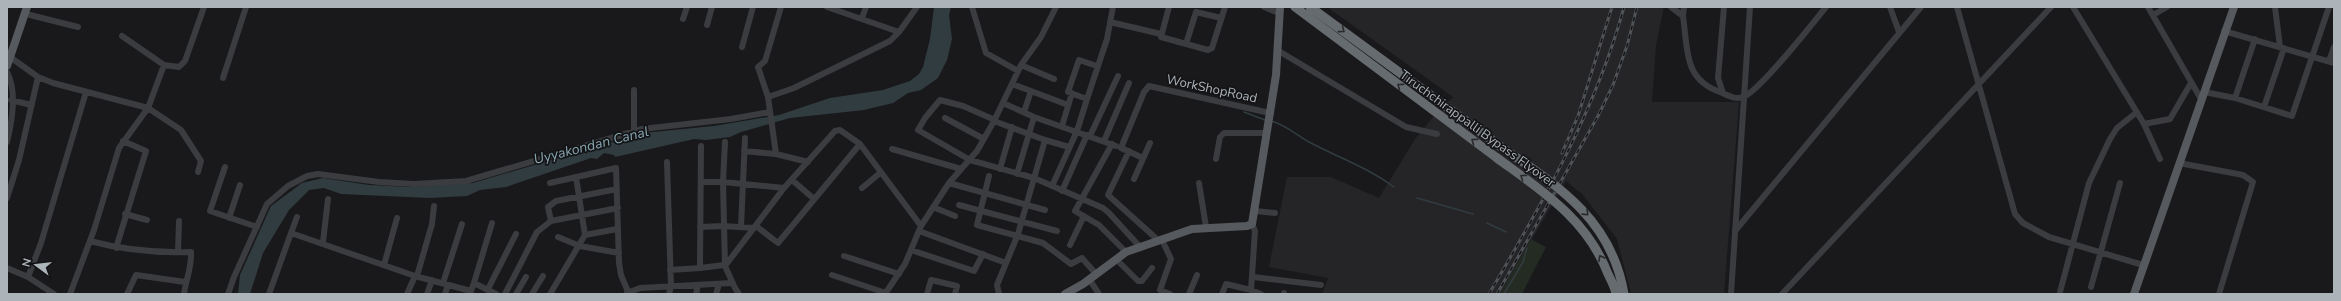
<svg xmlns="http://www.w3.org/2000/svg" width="2341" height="301" viewBox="0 0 2341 301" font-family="'Nunito Sans',sans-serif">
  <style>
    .built { fill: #252528 }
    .green { fill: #232b23 }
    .water { fill: #313c40 }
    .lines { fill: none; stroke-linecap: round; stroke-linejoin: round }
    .stream { stroke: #313c40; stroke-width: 1.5 }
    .minor { stroke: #3a3c3f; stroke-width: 6 }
    .major { stroke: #565a5e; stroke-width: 8 }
    .highway { stroke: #666b70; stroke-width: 9 }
    .rail-casing { stroke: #4f5256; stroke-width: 3 }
    .rail { stroke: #141416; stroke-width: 1.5; stroke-dasharray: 4.5; stroke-linecap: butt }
    .highway-bridge { stroke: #666b70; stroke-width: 9 }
    .oneway { stroke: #282a2c }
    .labels { text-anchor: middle; stroke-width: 3.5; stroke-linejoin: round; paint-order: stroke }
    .street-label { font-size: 13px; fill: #acb3b9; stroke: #141416 }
    .water-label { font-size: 14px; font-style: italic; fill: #86a6b2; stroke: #141416 }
  </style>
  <rect width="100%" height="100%" fill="#19191b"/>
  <path class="built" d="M1327 7H1664L1656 45 1652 102H1739L1724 294H1631L1617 239 1583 195 1566 181 1500 294H1322L1328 278 1269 267 1287 177H1331L1379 198 1415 139 1433 117 1453 97Z"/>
  <path class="green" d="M1531 239 1546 247 1522 294H1500Z"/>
  <path class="water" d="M934 7H951L949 15 952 39 947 60 938 78 921 90 908 93 893 103 864 110 790 118 741 132 730 137 706 140 694 139 615 157 614 155 604 153 597 159 591 158 506 187 480 190 467 196 430 198 341 194 324 188 309 190 289 210 263 253 250 294H238L240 275 271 206 302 183 323 178 369 185 409 187 473 183 643 133 714 126 779 115 830 98 883 90 910 81 919 74 923 67 930 39Z"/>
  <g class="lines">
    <path class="stream" d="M1244 112 1265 120
      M1271 121C1286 125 1295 134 1309 142 1337 157 1367 167 1394 187
      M1417 198 1473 214
      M1487 223 1506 232
      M1504 294 1523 262 1527 248"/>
    <path class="minor" d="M827 7 899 32
      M972 7 986 53 1018 71
      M1169 7 1161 37 1208 50 1212 48 1225 7
      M1264 7 1279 13
      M1671 7 1683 16C1688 49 1683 79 1720 92 1727 95 1735 100 1743 97 1759 92 1812 24 1826 7
      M1890 7 1899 32
      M1957 7 2015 214 2023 223 2049 237 2143 265
      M2073 7 2144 124 2160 159
      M2148 7 2201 99
      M2275 7 2280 47
      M26 14 78 27
      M2153 15 2167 7
      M1683 16 1684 7
      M862 18 866 7
      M683 19 687 7
      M1110 22 1161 34
      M707 25 712 7
      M2224 31 2334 63
      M122 36 164 65 179 67 185 61 204 7
      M1186 44 1196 12 1221 18
      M742 47 753 7
      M1277 50 1406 127 1437 134
      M10 57 38 77 53 83 148 108 119 148 94 230 70 294
      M2329 61 2334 47
      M164 65 148 108 181 130 201 161 198 172
      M1021 65 1054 79
      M1097 66 1079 60 1068 92 1087 99 1107 39 1113 7
      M7 72C17 91 12 122 7 142
      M223 78 246 7
      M1012 84 1031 91 1024 112
      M634 90V131
      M1031 91 1068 105
      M2204 92 2235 98 2292 116 2329 7
      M1723 93 1718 78 1724 7
      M768 97 758 67 765 61 781 7
      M2235 98 2255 39
      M11 100 31 105
      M1003 103 1034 117 1116 146
      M2264 107 2284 48
      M945 118 984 139
      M995 120 963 106 940 100 925 118 918 130 970 160 1034 178 1103 208 1109 213 1141 248
      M994 121 1045 140 1018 234 997 285 999 294
      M2144 124 2170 119 2191 83
      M1062 126 1072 93
      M1090 136 1118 76
      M1045 140 1069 147
      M1104 141 1129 83
      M1112 144 1075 211 1099 225 1126 252
      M892 149 961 169
      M744 151 776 154
      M1129 151 1108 195 1159 241
      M1143 158 1121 148 1144 92 1149 86 1270 113
      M1216 159 1220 137 1224 133H1267
      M667 162 671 286 669 294
      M808 162 776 154 768 97 794 88 890 41 899 32 917 7
      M2179 163 2243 175 2253 182 2219 294
      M225 167 210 211 257 227
      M1000 169 1012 127
      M1017 174 1034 117
      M989 176 977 225 1043 243 1071 264 1082 258 1096 274
      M1134 179 1150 143
      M792 180 813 198
      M701 182H723L725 142
      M550 183 616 168 619 263 621 275 629 294
      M949 183 1045 210
      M1199 183 1206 227
      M1052 186 1077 131 1087 99
      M862 188 880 173
      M1062 191 1087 135
      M7 198 19 160 38 77
      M959 205 1057 231
      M933 207 955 216
      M1255 211 1275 213
      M125 214 147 220
      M297 217 291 233 415 276
      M229 218 240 185
      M551 221 618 208
      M756 226 778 243 860 144
      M700 227 723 226 754 228
      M741 227 745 138
      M919 231 1006 263
      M1735 231 1921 7
      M585 235 617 229
      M558 237 580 246 619 253
      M1162 240 1171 259 1160 290 1170 294
      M90 241C123 250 157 253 191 252 192 267 186 279 184 294
      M323 242 328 199
      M1070 245 1084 216
      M116 248 146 151 123 141
      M911 250 974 271 983 254
      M178 252 179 221
      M844 256 899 274
      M1116 259 1138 281H1142L1152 268
      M384 265 397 218
      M725 266 723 182 784 188
      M7 268 28 277 54 294
      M700 268 724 265
      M670 270 700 268 701 146
      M832 275 886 293
      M417 276 432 224 434 206
      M28 277 41 243 86 92
      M1253 277 1321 285
      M1089 279 1099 294
      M443 283 462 224
      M474 283 492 223
      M2091 287 2120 183
      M488 289 516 234
      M1251 290 1261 294
      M2060 292 2089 183 2110 139 2117 128 2137 112
      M627 293 640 288 732 283
      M127 294 136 275 185 282
      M228 294 234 277 267 204 288 186 307 176 318 174 379 182 414 184 466 181 642 129 731 119 770 112
      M269 294 291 233
      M407 294 415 276 471 291 474 283 496 294
      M427 294 432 280
      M445 294 448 285
      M505 294 537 232 551 221 548 207 556 201 617 189
      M516 294 526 277
      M532 294 543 276
      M550 294 585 235 576 177
      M696 294 698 285
      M716 294 719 284
      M739 294 735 288 725 266 784 188 835 131 840 130 860 144 921 226
      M885 294 905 264 921 226 949 183 977 151 994 121 1021 65 1041 37 1056 7
      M927 294 931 280 957 286 955 294
      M1189 294 1197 275
      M1222 294 1226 284 1251 290 1255 231 1252 224
      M1284 294V293
      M1731 294 1750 7
      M1782 294 2051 7"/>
    <path class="major" d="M7 66 27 7
      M1065 294 1083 284 1126 252 1192 229 1247 226 1252 224 1276 75 1280 7
      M2134 294 2234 7"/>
    <path class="highway" d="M1295 7 1497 158
      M1310 7 1504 149"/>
    <defs>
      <path id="rail" d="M1562 153 1578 116 1612 7
        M1489 294C1543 202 1596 110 1624 7
        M1497 294 1598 116 1613 85 1627 46 1637 7"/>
    </defs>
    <use href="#rail" class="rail-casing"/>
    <use href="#rail" class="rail"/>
    <path class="highway-bridge" d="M1504 149C1560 187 1612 221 1624 294
      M1497 158C1542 191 1587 219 1608 274 1611 280 1615 287 1616 294"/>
  </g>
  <defs><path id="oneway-chevron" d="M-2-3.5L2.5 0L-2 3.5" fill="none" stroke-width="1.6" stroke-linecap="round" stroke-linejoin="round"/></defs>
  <g class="oneway">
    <use href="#oneway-chevron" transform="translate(1342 30) rotate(36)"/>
    <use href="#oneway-chevron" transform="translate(1400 86) rotate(-143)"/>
    <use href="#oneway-chevron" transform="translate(1474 141) rotate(-144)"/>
    <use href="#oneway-chevron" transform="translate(1523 177) rotate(-144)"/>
    <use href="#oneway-chevron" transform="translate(1586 213) rotate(44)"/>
    <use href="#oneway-chevron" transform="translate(1601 258) rotate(-119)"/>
  </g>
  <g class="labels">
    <g class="street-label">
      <text transform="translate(1212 88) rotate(12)" y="5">WorkShopRoad</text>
      <text transform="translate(1478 128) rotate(36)" y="5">Tiruchchirappalli Bypass Flyover</text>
    </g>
    <g class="water-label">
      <text transform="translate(591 145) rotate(-14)" y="5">Uyyakondan Canal</text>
    </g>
  </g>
  <rect width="2341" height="301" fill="none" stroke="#acb3b9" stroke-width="16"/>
  <g transform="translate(36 265) rotate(285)" stroke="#141416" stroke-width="3" paint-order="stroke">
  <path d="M0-3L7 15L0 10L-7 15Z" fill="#acb3b9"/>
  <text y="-6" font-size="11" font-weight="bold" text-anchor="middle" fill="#acb3b9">N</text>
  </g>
</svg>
